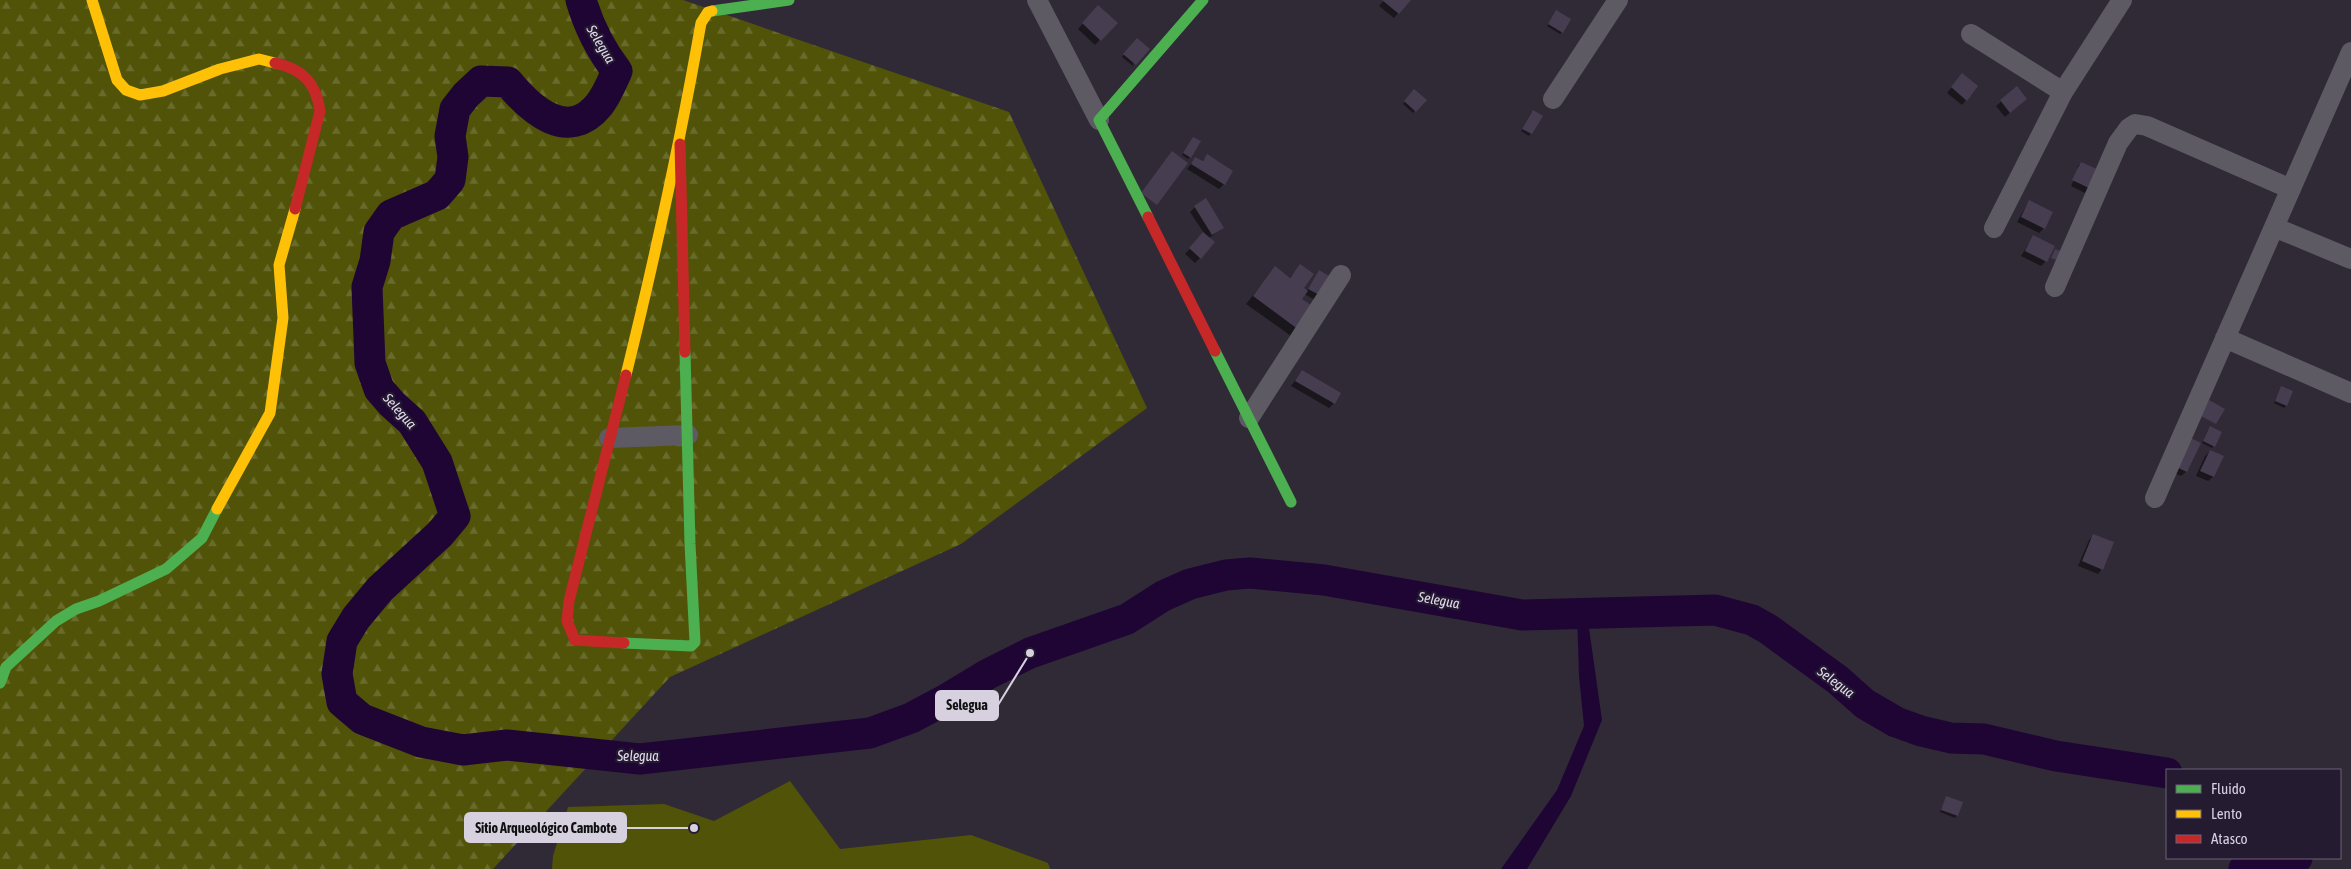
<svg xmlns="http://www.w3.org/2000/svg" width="2351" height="869" viewBox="0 0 2351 869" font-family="'Asap Condensed',sans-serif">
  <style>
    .green { fill: #515308 }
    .forest { fill: url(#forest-firs) }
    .water { fill: #1f0534 }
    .shadow { fill: #0007 }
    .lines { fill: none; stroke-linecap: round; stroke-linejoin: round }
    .river { stroke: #1f0534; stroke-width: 31 }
    .building { fill: #473d50 }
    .street { stroke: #5e5a64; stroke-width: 20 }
    .fast { stroke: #4caf50; stroke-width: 11 }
    .slow { stroke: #ffc107; stroke-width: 11 }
    .jam { stroke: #c62828; stroke-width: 11 }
    .labels { text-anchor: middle; stroke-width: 4.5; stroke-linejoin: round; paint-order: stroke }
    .water-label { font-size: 14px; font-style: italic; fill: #e4dbf0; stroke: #251b31 }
    .leader { fill: none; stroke: #d6d0df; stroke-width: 2 }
    .callout-dot { fill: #d6d0df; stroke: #251b31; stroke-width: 2 }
    .callout { fill: #d6d0df; stroke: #d6d0df; stroke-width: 2 }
    .callout-label { font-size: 14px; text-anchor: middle; font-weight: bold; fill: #111 }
  </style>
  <defs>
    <pattern id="forest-firs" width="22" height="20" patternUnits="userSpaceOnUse" patternTransform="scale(1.25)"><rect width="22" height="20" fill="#515308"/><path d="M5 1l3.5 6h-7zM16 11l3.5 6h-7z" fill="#696b2c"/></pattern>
  </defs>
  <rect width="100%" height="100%" fill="#302a36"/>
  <path class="green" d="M790 781 840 849 971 835 1048 863 1050 869H552L553 856 568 807 664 804 714 821Z"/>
  <path class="forest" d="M0 0H683L1009 112 1147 408 961 544 670 677 493 869H0Z"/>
  <path class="water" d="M1577 614H1587L1602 720 1571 796 1527 869H1501L1557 790 1584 726 1579 676Z"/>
  <path class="shadow" d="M1384 0H1409L1394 18 1379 6Z
    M1098 7 1116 23 1095 45 1078 29Z
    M1555 14 1562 32 1560 34 1547 26Z
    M1137 40 1133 66 1122 57Z
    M1958 79 1966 100 1962 105 1947 93Z
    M2017 88 2021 103 2005 117 1996 106Z
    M1414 91 1425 100 1413 113 1403 104Z
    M1531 113 1541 116 1529 136 1521 131Z
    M1193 138 1190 157 1188 159 1182 155Z
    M1207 156 1224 184 1219 189 1187 169 1196 158 1202 161Z
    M2081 163 2090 188 2085 193 2071 186 2080 167H2077Z
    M2029 201 2044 228 2039 233 2017 222Z
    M1195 207 1223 228 1209 238 1200 258 1195 263 1185 254 1204 233 1190 212Z
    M2033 237 2046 261 2041 266 2021 256Z
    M1300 266 1302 289 1306 292 1319 271V302L1304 294 1300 299 1309 306 1291 336 1246 304 1275 268 1289 278Z
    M1302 371 1334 403 1329 408 1291 386Z
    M2281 387 2286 406 2284 408 2274 403Z
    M2208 430 2214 446 2212 448 2202 443Z
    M2200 444 2186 472 2181 476 2168 470Z
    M2210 451 2222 457 2213 477 2208 481 2196 476 2205 456Z
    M2094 535 2102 569 2098 574 2078 566 2089 540Z
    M1945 800 1957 815 1955 818 1940 812Z"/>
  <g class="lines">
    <path class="river" d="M581 0C589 27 600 49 617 71 612 82 607 95 599 105 568 143 531 110 508 82L481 81 466 95 455 109 450 136 453 157 450 180 437 195 391 215 379 232 375 261 367 287 370 363 379 389 392 404 412 422 437 462 455 516 440 534 380 589 356 618 342 641 337 674 342 702 362 719 421 742 463 750 507 745 640 759 870 733 911 718 945 700 988 674 1030 653 1127 619 1163 596 1190 584 1226 575 1250 573 1324 580 1522 615 1715 610 1752 620 1768 629 1838 680 1865 704 1896 722 1921 731 1951 738 1984 739 2056 756 2167 773
      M2244 869H2270L2297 858"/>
  </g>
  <path class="building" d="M1382 0H1411L1399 14Z
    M1098 5 1118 23 1101 41 1082 23Z
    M1556 10 1571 19 1563 33 1548 24Z
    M1137 38 1150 49 1136 65 1123 54Z
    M1962 73 1978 86 1967 101 1951 87Z
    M2017 86 2027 99 2010 113 2000 100Z
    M1414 89 1427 100 1416 112 1404 101Z
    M1533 110 1543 116 1532 134 1522 129Z
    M1193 137 1201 141 1191 158 1183 153Z
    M1172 151 1188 163 1157 205 1141 193Z
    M1207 154 1233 171 1225 185 1191 164 1195 157 1203 161Z
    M2081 162 2099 170 2091 189 2072 180Z
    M1206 198 1224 228 1212 235 1194 206Z
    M2029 200 2053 212 2045 229 2021 217Z
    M1203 232 1215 242 1201 259 1189 248Z
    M2033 235 2055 246 2047 262 2025 251Z
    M2055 249 2066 253 2062 262 2051 258Z
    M1300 264 1314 274 1304 288 1308 291 1302 299 1311 305 1299 330 1253 296 1275 266 1290 278Z
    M1319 270 1336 280 1325 298 1308 289Z
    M1302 370 1341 393 1335 404 1295 381Z
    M2281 386 2293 391 2287 406 2275 401Z
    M2209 400 2225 409 2216 424 2201 416Z
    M2210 426 2222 432 2215 447 2203 441Z
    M2187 436 2201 443 2187 472 2172 465Z
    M2210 450 2224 456 2214 477 2200 471Z
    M2093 534 2114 542 2103 570 2082 561Z
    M1946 796 1963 802 1958 816 1941 810Z"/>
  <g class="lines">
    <path class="street" d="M1037 0 1099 120
      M1971 34 2063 92
      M1553 99 1618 0
      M2274 227 2351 259
      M1994 228 2063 92 2122 0
      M2055 287 2118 143 2129 128 2135 124 2147 126 2291 189
      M2225 338 2351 393
      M1249 418 1341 275
      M609 438 688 435
      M2155 498 2351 52"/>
    <path class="fast" d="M712 11 789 0
      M1148 217 1099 120 1203 0
      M1215 351 1291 502
      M624 643 691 646 695 642 690 544 685 352
      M0 683 6 667 56 621 76 609 99 601 166 569 202 538 217 509"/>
    <path class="slow" d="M92 0 117 80 126 90 140 95 163 91 220 69 259 59 275 63
      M626 375C655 257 680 143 701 23L708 12 712 11
      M217 509 270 413 283 318 279 265 295 209"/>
    <path class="jam" d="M275 63C303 69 316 83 320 111L295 209
      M680 144 685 352
      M1148 217 1215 351
      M624 643 575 640 567 621 569 601 626 375"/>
  </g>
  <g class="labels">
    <g class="water-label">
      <text transform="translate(601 44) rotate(59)" y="5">Selegua</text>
      <text transform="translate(400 411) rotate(48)" y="5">Selegua</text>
      <text transform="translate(1439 600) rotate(10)" y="5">Selegua</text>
      <text transform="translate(1836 682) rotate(37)" y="5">Selegua</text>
      <text x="638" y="761">Selegua</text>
    </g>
  </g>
  <path class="leader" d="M1030 653L998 705M694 828L626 828"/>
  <g class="callout-dot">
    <circle cx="1030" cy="653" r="5"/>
    <circle cx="694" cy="828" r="5"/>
  </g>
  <g class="callout">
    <rect x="936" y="691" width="62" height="29" rx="5"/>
    <rect x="465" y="813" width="161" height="29" rx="5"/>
  </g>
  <g class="callout-label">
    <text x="967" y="710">Selegua</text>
    <text x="546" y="833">Sitio Arqueológico Cambote</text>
  </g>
  <rect x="2166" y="769" width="175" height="90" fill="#251b31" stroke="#6c6377"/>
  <rect x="2176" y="785" width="25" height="8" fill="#4caf50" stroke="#6c6377"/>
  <text x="2211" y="794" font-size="15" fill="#d6d0df">Fluido</text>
  <rect x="2176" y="810" width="25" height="8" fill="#ffc107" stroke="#6c6377"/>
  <text x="2211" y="819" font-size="15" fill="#d6d0df">Lento</text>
  <rect x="2176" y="835" width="25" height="8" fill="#c62828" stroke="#6c6377"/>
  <text x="2211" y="844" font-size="15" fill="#d6d0df">Atasco</text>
</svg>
